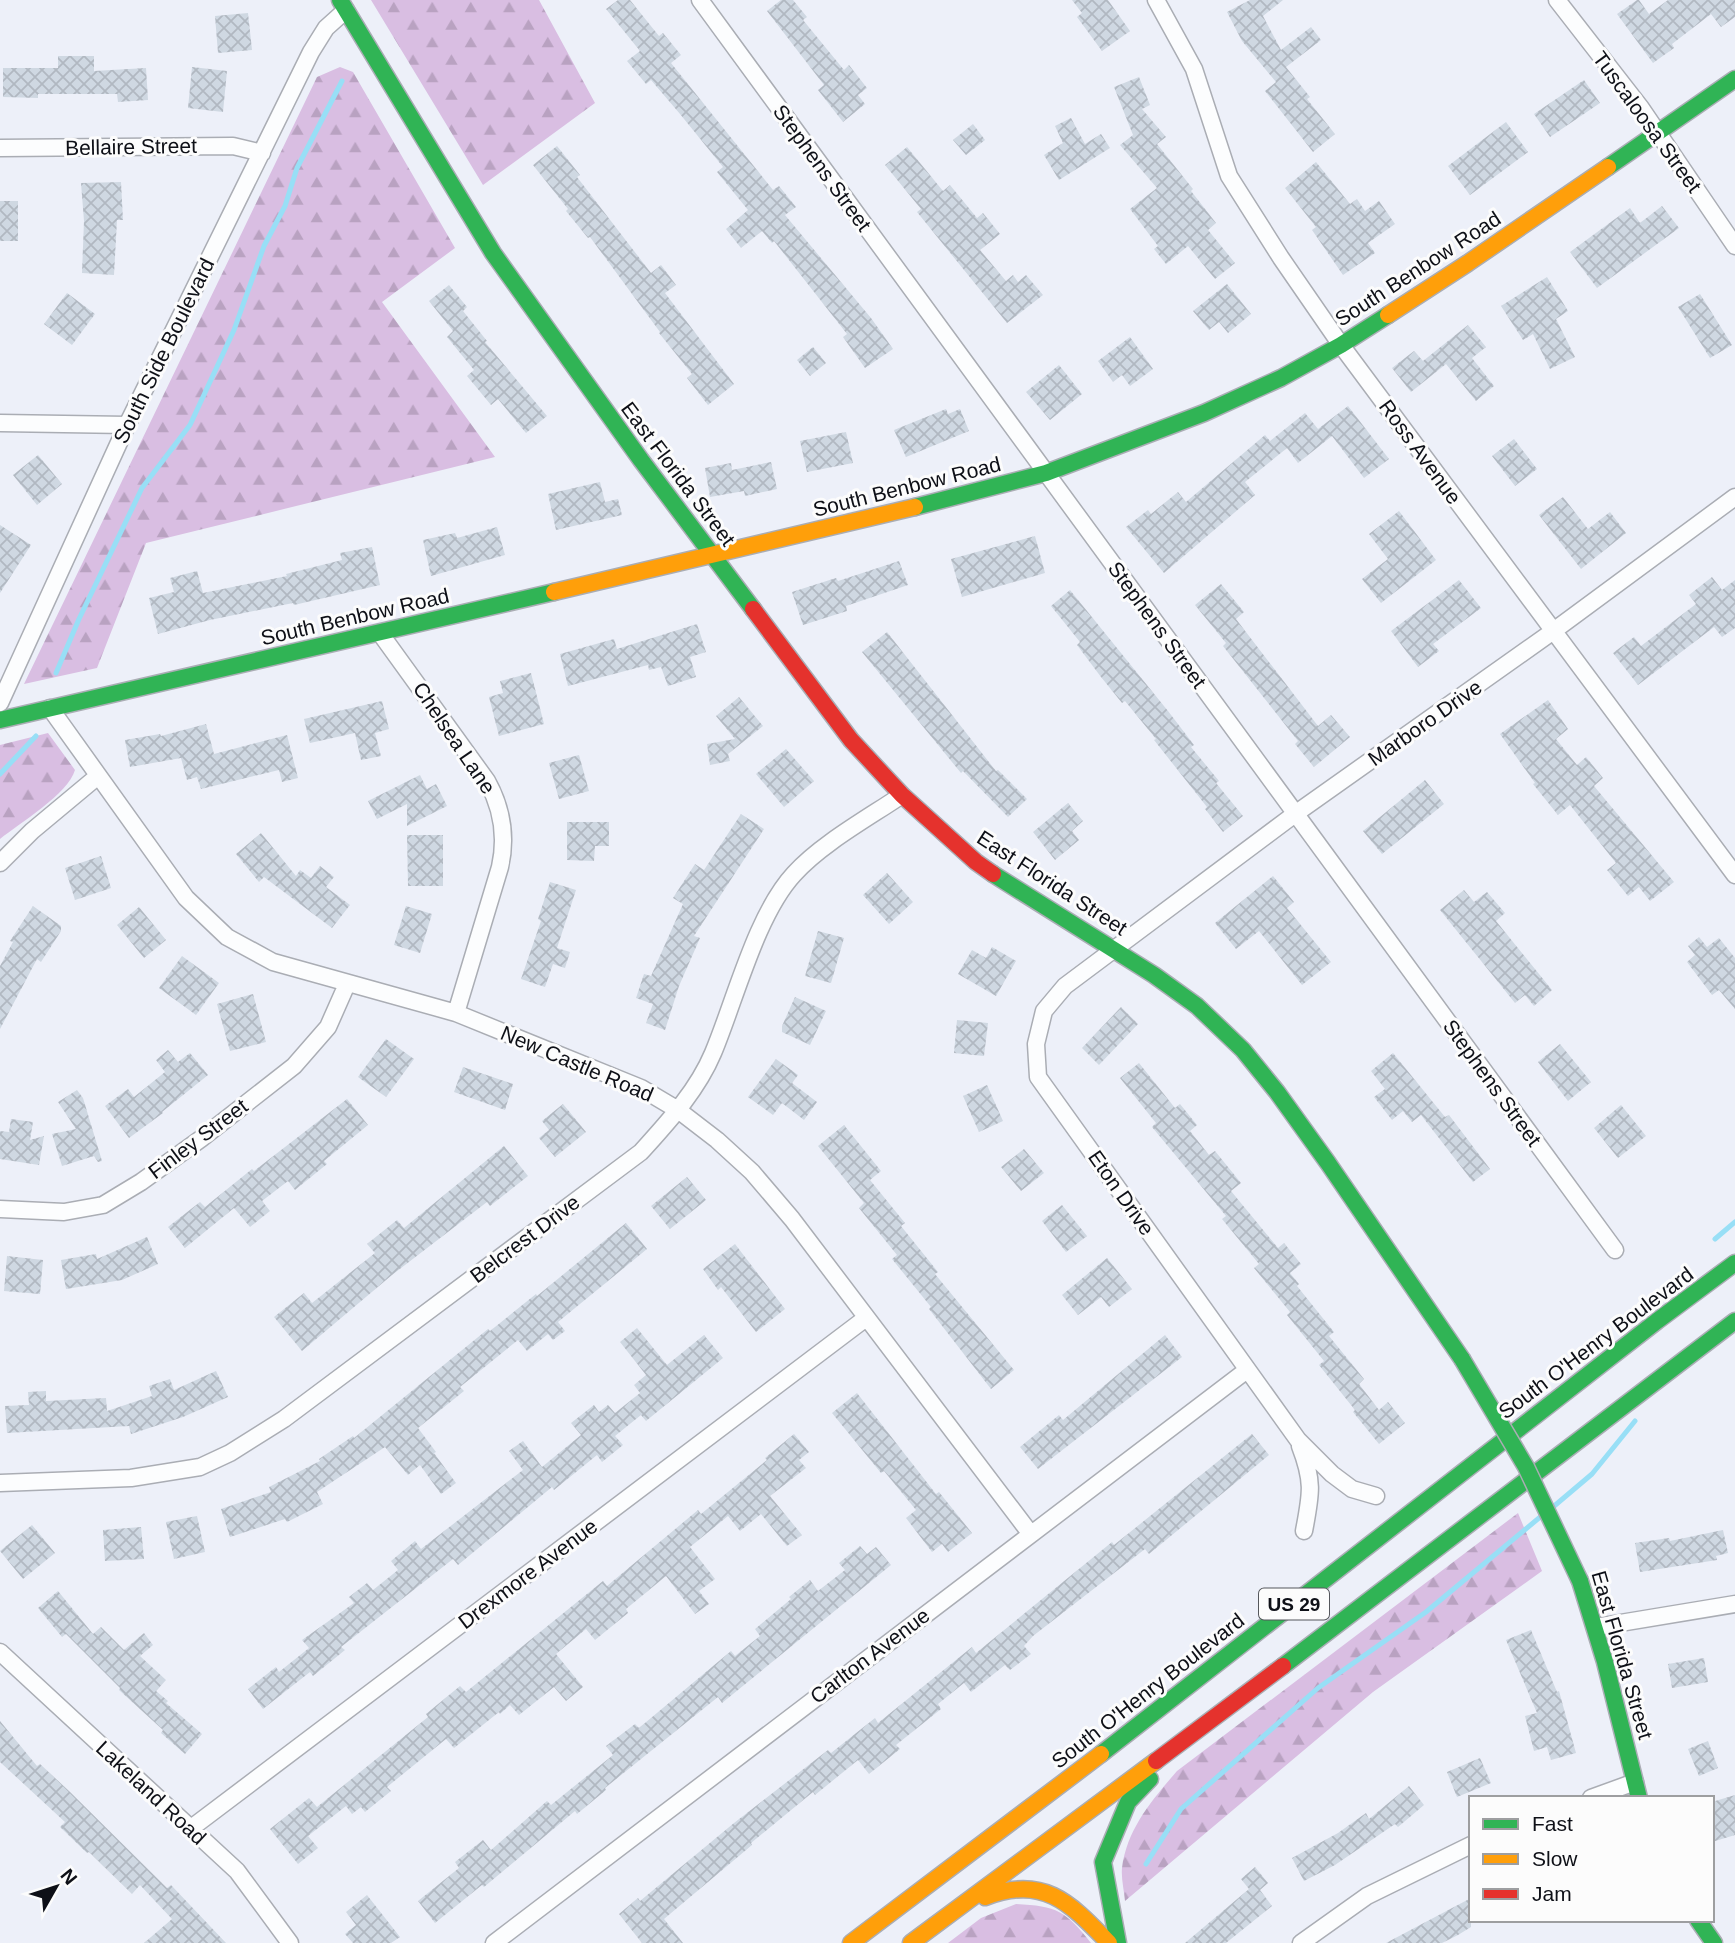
<svg xmlns="http://www.w3.org/2000/svg" width="1735" height="1943" viewBox="0 0 1735 1943" font-family="Arial,sans-serif">
  <style>
    .forest { fill: url(#forest-firs) }
    .lines { fill: none; stroke-linecap: round; stroke-linejoin: round }
    .stream { stroke: #98dff6; stroke-width: 5 }
    .building { fill: url(#building-cross-hatch) }
    .street-casing { stroke: #aaadb4; stroke-width: 19 }
    .fast-casing { stroke: #aaadb4; stroke-width: 19 }
    .slow-casing { stroke: #aaadb4; stroke-width: 19 }
    .jam-casing { stroke: #aaadb4; stroke-width: 19 }
    .street { stroke: #fcfdfe; stroke-width: 16 }
    .fast { stroke: #30b455; stroke-width: 16 }
    .slow { stroke: #ff9f0a; stroke-width: 16 }
    .jam { stroke: #e5322d; stroke-width: 16 }
    .fast-bridge-casing { stroke: #aaadb4; stroke-width: 19; stroke-linecap: butt }
    .fast-bridge { stroke: #30b455; stroke-width: 16 }
    .labels { text-anchor: middle; stroke-width: 6; stroke-linejoin: round; paint-order: stroke }
    .shield { fill: #fcfcfc; stroke: #55575c; stroke-width: 2 }
    .shield-label { font-size: 19px; font-weight: bold; fill: #0e1017 }
    .street-label { font-size: 21px; fill: #0e1017; stroke: #fcfcfc }
  </style>
  <defs>
    <pattern id="forest-firs" width="22" height="20" patternUnits="userSpaceOnUse" patternTransform="scale(1.75)"><rect width="22" height="20" fill="#d9bee2"/><path d="M5 1l3.5 6h-7zM16 11l3.5 6h-7z" fill="#b9a2c1"/></pattern>
    <pattern id="building-cross-hatch" width="8" height="8" patternUnits="userSpaceOnUse" patternTransform="scale(1.75)"><rect width="8" height="8" fill="#cfd8e2"/><path d="M0 0l8 8M0 8l8-8" fill="none" stroke="#b1b8c1"/></pattern>
  </defs>
  <rect width="100%" height="100%" fill="#edf0f9"/>
  <path class="forest" d="M371 0H539L595 103 483 185Z
    M340 67 353 72 455 248 382 302 495 457 146 543 97 668 24 684 317 77Z
    M48 733 75 770C68 794 20 823 0 839V745Z
    M1518 1513 1542 1571 1373 1692 1125 1901C1124 1890 1121 1878 1122 1868 1127 1829 1152 1800 1177 1771Z
    M1016 1904C1057 1906 1066 1911 1091 1943H948L981 1918Z"/>
  <g class="lines">
    <path class="stream" d="M56 673 79 619 142 488 190 425 234 330 264 246 285 206 297 168 342 81
      M0 774 36 736
      M1715 1239 1735 1222
      M1553 1507 1592 1474 1635 1421
      M1146 1864 1181 1809 1318 1688 1426 1612 1545 1513"/>
  </g>
  <path class="building" d="M618 0H630L659 36 663 33 681 55 671 63 773 190 779 186 796 207 785 215 871 318 893 349 865 368 843 337 847 334 774 241 772 243 762 231 741 248 726 229 748 210 717 172 723 167 680 114 651 80 646 84 627 61 640 51 606 9Z
    M781 0H793L807 17 803 20 844 70 849 65 867 88 858 95 865 104 843 122 818 90 824 85 767 11Z
    M1072 0H1108L1130 31 1102 51 1077 17 1082 13Z
    M1250 0H1283L1263 16 1281 50 1311 27 1321 40 1286 67 1310 97 1307 99 1335 134 1313 152 1265 91 1276 82 1242 41 1227 12Z
    M1637 0H1639L1649 14 1668 0H1735V17L1721 27 1711 14 1672 44 1674 48 1653 63 1617 14Z
    M248 13 252 50 218 53 215 16Z
    M58 56H94V71L146 68 148 100 118 102 117 94H38V98L3 97V68H58Z
    M192 67 227 71 223 112 188 108Z
    M1139 77 1150 105 1142 109 1166 137 1157 144 1193 189 1191 191 1216 223 1208 230 1235 263 1215 279 1188 246 1166 264 1154 249 1158 246 1130 209 1157 188 1120 145 1133 135 1114 87Z
    M1584 80 1600 103 1550 137 1534 114Z
    M1071 118 1085 144 1101 134 1110 148 1059 180 1044 155 1063 143 1055 126Z
    M1506 122 1528 152 1470 195 1448 166Z
    M973 124 985 140 966 155 953 140Z
    M557 146 580 175 577 177 651 273 661 265 676 285 665 293 734 384 708 405 687 378 692 374 659 333 660 332 590 237 588 238 566 211 568 209 533 165Z
    M907 147 943 191 950 185 977 218 983 213 1000 234 980 250 1006 281 1013 275 1018 282 1026 275 1043 295 1007 323 917 212 921 209 885 165Z
    M1316 162 1350 204 1357 199 1365 211 1379 201 1395 224 1368 243 1375 253 1343 275 1312 230 1316 227 1285 188Z
    M121 182 123 220H117L114 275 82 273 84 221 81 183Z
    M0 201H18V241H0Z
    M1662 206 1679 228 1597 288 1570 252 1630 208 1640 223Z
    M1547 277 1568 311 1556 319 1575 357 1550 369 1533 334 1523 340 1501 306Z
    M1227 284 1251 314 1228 333 1219 322 1209 330 1193 311Z
    M449 285 467 307 463 311 487 341 485 342 547 416 526 433 498 399 491 405 467 376 474 370 447 337 453 331 429 301Z
    M67 293 95 314 72 345 44 324Z
    M1700 294 1732 345 1710 358 1678 307Z
    M1468 325 1486 347 1472 358 1494 386 1476 401 1446 364 1411 392 1392 368 1414 351 1423 361Z
    M1130 337 1153 369 1130 386 1122 375 1113 382 1098 361Z
    M813 347 826 363 810 376 797 360Z
    M1059 365 1082 394 1050 420 1026 392Z
    M1348 406 1389 459 1364 478 1332 436 1298 463 1287 448 1245 482 1255 495 1164 573 1126 527 1148 510 1151 514 1178 492 1186 502 1265 435 1270 441 1305 413 1318 429Z
    M946 409 948 414 960 409 969 431 906 457 894 430Z
    M846 432 853 463 807 472 800 441Z
    M1514 439 1537 469 1515 486 1492 456Z
    M38 455 62 484 37 505 13 475Z
    M771 462 777 489 745 496 744 491 710 497 705 468 731 463 732 470Z
    M600 482 605 502 618 499 622 515 556 530 548 494Z
    M1563 497 1588 529 1610 512 1626 533 1581 569 1539 515Z
    M1399 511 1436 560 1381 603 1362 579 1388 559 1369 534Z
    M0 525 31 545 0 593Z
    M497 527 505 555 431 576 423 540 455 533 457 538Z
    M1035 536 1045 573 962 597 951 559Z
    M372 547 380 585 294 605 293 603 210 620 158 634 149 598 174 592 170 578 197 571 203 593 287 576 286 574 342 560 340 553Z
    M899 561 908 585 846 606 847 611 803 625 792 592 836 578 838 581Z
    M1712 577 1722 590 1735 580V628L1722 637 1714 627 1638 685 1613 653 1634 637 1641 646 1696 604 1689 595Z
    M1459 580 1481 608 1433 644 1439 651 1418 667 1391 631Z
    M1221 584 1244 612 1236 619 1318 726 1331 715 1350 737 1314 767 1295 744 1298 741 1223 646 1226 643 1195 605Z
    M1070 590 1168 711 1194 745 1191 747 1219 781 1216 783 1243 816 1223 832 1205 809 1207 807 1154 740 1156 739 1125 701 1122 703 1101 677 1077 645 1080 642 1051 606Z
    M697 624 706 652 690 657 696 677 668 686 661 667 649 670 648 665 568 686 560 654 614 639 617 649Z
    M887 632 996 771 998 770 1027 799 1008 817 963 771 961 773 862 652Z
    M531 673 544 724 499 736 489 697 503 693 500 681Z
    M739 697 763 726 728 754 730 761 710 765 707 744 735 739 716 716Z
    M1548 700 1568 729 1556 739 1577 765 1586 757 1603 778 1594 786 1674 882 1650 901 1639 887 1628 896 1607 870 1616 863 1570 805 1558 815 1533 784 1535 783 1500 734Z
    M382 701 389 729 375 733 381 756 361 760 355 733 310 743 304 719Z
    M206 724 214 754 287 735 298 778 282 782 279 770 201 789 197 777 187 780 181 758 130 767 125 740 160 734 161 736Z
    M786 749 814 781 784 807 756 774Z
    M579 755 589 791 559 799 549 763Z
    M420 775 427 789 436 784 447 806 407 826V804L377 819 368 801Z
    M1425 780 1444 804 1382 854 1363 831Z
    M1068 803 1083 821 1072 831 1079 840 1055 860 1033 832Z
    M741 814 764 829 694 936 700 938 679 986 665 1030 646 1023 653 1004 636 998 644 974 651 976 683 904 673 898 695 864 704 870Z
    M567 822H609V846H595L594 861 567 860Z
    M261 833 296 876 300 870 311 878 320 866 334 877 326 887 350 905 332 928 264 877 259 882 236 854Z
    M407 835H443V886H408Z
    M101 856 111 888 75 900 65 868Z
    M887 873 913 902 889 924 863 895Z
    M1273 876 1294 902 1287 908 1331 962 1302 985 1259 931 1236 949 1215 923Z
    M550 882 576 890 557 948 570 952 565 968 553 964 545 987 521 979 541 921 538 919Z
    M1464 890 1474 902 1487 892 1505 913 1496 921 1552 990 1534 1006 1525 995 1515 1003 1440 910Z
    M33 906 61 926V931L41 962 37 959 0 1029V966L13 942 10 941Z
    M406 906 432 914 420 953 394 945Z
    M139 907 166 940 144 958 117 925Z
    M818 931 844 938 831 983 805 976Z
    M1699 937 1707 947 1719 938 1735 958V1009L1719 990 1712 995 1687 962 1695 955 1688 946Z
    M992 947 1016 961 996 996 958 974 972 950 986 958Z
    M182 956 219 983 196 1015 159 988Z
    M253 994 266 1042 230 1051 217 1004Z
    M795 997 826 1011 810 1045 782 1032V1026Z
    M1121 1007 1138 1024 1099 1065 1082 1048Z
    M957 1020 988 1023 984 1056 954 1053Z
    M386 1039 414 1059 386 1097 358 1077Z
    M1560 1044 1591 1082 1568 1101 1538 1062Z
    M168 1050 178 1062 190 1053 208 1075 162 1112 163 1113 129 1138 105 1106 128 1089 134 1097 165 1072 156 1060Z
    M1393 1053 1445 1117 1449 1115 1490 1169 1473 1182 1421 1115 1412 1122 1403 1111 1392 1120 1374 1097 1385 1089 1371 1071Z
    M776 1059 798 1075 792 1083 817 1102 804 1120 782 1103 773 1115 748 1097Z
    M1139 1063 1175 1108 1180 1104 1197 1125 1190 1131 1209 1155 1215 1151 1241 1183 1231 1191 1278 1248 1284 1243 1301 1264 1290 1273 1299 1284 1297 1286 1334 1332 1329 1336 1364 1379 1359 1384 1379 1410 1388 1402 1405 1423 1379 1444 1353 1412 1355 1410 1319 1365 1324 1361 1287 1315 1290 1312 1254 1268 1259 1264 1222 1219 1226 1216 1152 1127 1156 1123 1120 1078Z
    M463 1067 513 1084 505 1110 454 1092Z
    M987 1085 1003 1121 979 1132 963 1096Z
    M77 1090 83 1098 102 1161 98 1162 94 1156 62 1166 52 1134 76 1129 58 1102Z
    M347 1099 368 1125 324 1161 327 1164 295 1190 288 1181 262 1201 270 1211 250 1227 234 1208 185 1248 168 1227 200 1202 205 1207 252 1169 254 1171Z
    M563 1104 586 1132 555 1157 539 1138 549 1130 542 1121Z
    M1621 1105 1646 1136 1618 1158 1594 1128Z
    M11 1119 33 1122 30 1140 44 1136 39 1165 0 1159V1131L9 1132Z
    M844 1125 881 1171 870 1180 905 1223 901 1226 938 1272 935 1274 1014 1370 991 1389 929 1309 931 1307 892 1259 897 1255 859 1208 864 1203 818 1146Z
    M504 1146 528 1176 490 1206 487 1202 392 1275 302 1351 274 1317 304 1293 312 1303 375 1253 367 1244 397 1220 404 1228Z
    M1024 1149 1044 1173 1021 1191 1001 1167Z
    M687 1177 706 1200 670 1229 651 1206Z
    M1062 1205 1087 1236 1066 1252 1042 1221Z
    M626 1223 647 1249 558 1322 565 1331 553 1340 548 1334 527 1351 518 1340 460 1387 464 1391 418 1428 436 1452 434 1453 456 1483 441 1494 420 1465 408 1475 385 1447 317 1492 323 1504 287 1522 285 1519 230 1537 221 1509 271 1492 269 1487 320 1461 319 1459 353 1436 354 1438 488 1329 490 1331 536 1294 537 1296Z
    M147 1237 158 1264 122 1280 66 1289 61 1260 96 1254 97 1259Z
    M735 1244 785 1309 756 1332 721 1287 718 1290 703 1269Z
    M7 1256 43 1260 40 1294 4 1291Z
    M1107 1258 1132 1289 1109 1307 1101 1297 1078 1315 1062 1295Z
    M637 1328 667 1365 704 1335 723 1358 646 1421 641 1415 615 1436 623 1445 602 1462 597 1455 554 1490 552 1487 458 1565 453 1559 341 1647 345 1650 313 1676 310 1672 263 1709 248 1689 276 1667 279 1672 309 1648 302 1640 354 1603 349 1597 367 1583 373 1590 398 1570 391 1561 415 1541 421 1549 523 1470 509 1451 523 1441 542 1467 581 1435 571 1423 594 1405 599 1412 608 1405 615 1413 640 1393 634 1385 646 1375 620 1342Z
    M1165 1335 1182 1357 1038 1469 1020 1447 1059 1415 1063 1420Z
    M216 1371 228 1397 183 1417 131 1434 129 1426 7 1433 5 1406 29 1405 28 1392 46 1391V1401L106 1398 107 1411 152 1396 149 1386 170 1379 174 1390Z
    M857 1393 936 1494 939 1492 972 1533 948 1552 942 1544 932 1552 906 1518 916 1510 884 1471 881 1473 832 1413Z
    M794 1434 809 1452 799 1460 806 1468 770 1496 802 1535 787 1546 761 1514 740 1531 728 1516 690 1547 715 1579 699 1591 709 1604 695 1614 666 1576 626 1609 628 1613 595 1640 586 1629 556 1654 583 1687 566 1701 554 1687 519 1715 510 1705 500 1714 499 1712 454 1748 446 1739 387 1787 391 1791 365 1812 361 1807 352 1814 346 1806 308 1836 318 1848 298 1864 270 1829 309 1798 317 1807 428 1717 426 1714 460 1686 466 1692 603 1581 607 1586 698 1510 701 1514 767 1460 765 1458Z
    M1252 1434 1269 1455 1149 1554 1145 1549 1033 1636 1024 1646 1031 1654 1010 1670 1005 1665 971 1692 964 1683 938 1704 941 1709 896 1745 900 1749 869 1774 858 1760 815 1795 813 1792 751 1843 752 1845 664 1919 683 1943H642L619 1914 638 1898 640 1901 734 1823 828 1750 831 1753 875 1718 878 1723 972 1647 976 1653 1112 1542 1114 1545Z
    M197 1516 205 1552 174 1559 166 1522Z
    M32 1525 55 1553 23 1579 0 1551Z
    M141 1527 144 1559 105 1561 103 1530Z
    M1723 1530 1728 1553 1716 1556 1717 1560 1640 1572 1635 1543 1669 1538 1670 1541Z
    M860 1546 867 1554 876 1547 891 1565 722 1703 718 1697 605 1788 606 1790 577 1814 575 1811 484 1887 482 1885 435 1923 418 1901 459 1868 455 1862 483 1840 491 1850 547 1801 551 1805 613 1755 606 1746 635 1724 639 1728 731 1651 735 1656 760 1636 755 1629 791 1599 789 1597 810 1580 818 1591 845 1570 839 1563Z
    M58 1591 93 1634 101 1627 124 1650 144 1633 153 1645 140 1656 166 1680 156 1691 168 1701 166 1703 202 1734 185 1754 161 1733 163 1730 119 1690 120 1688 66 1634 62 1637 38 1608Z
    M1531 1630 1557 1692 1559 1691 1576 1753 1551 1760 1547 1747 1534 1751 1525 1716 1537 1713 1506 1640Z
    M1704 1658 1708 1682 1672 1688 1668 1664Z
    M0 1721 37 1766 40 1764 69 1791 167 1888 171 1885 226 1943H144L172 1919 140 1885 132 1894 89 1852 87 1853 60 1827 65 1822 0 1762Z
    M1708 1741 1718 1768 1699 1776 1688 1749Z
    M1480 1758 1491 1783 1457 1797 1447 1772Z
    M1409 1786 1424 1805 1398 1827 1395 1824 1335 1865 1304 1881 1292 1858 1338 1833 1366 1813 1369 1819Z
    M1735 1795V1835L1712 1842V1802Z
    M1255 1867 1268 1883 1260 1890 1272 1906 1226 1943H1185L1249 1889 1241 1879Z
    M367 1895 400 1937 391 1943H353L345 1934 356 1925 346 1912Z
    M1471 1898V1927L1458 1935 1442 1943H1386Z"/>
  <g class="lines">
    <defs>
      <path id="street" d="M700 0 1615 1250
        M1156 0 1194 69 1229 176 1281 258 1341 345 1735 875
        M1557 0 1641 108 1735 246
        M0 148 233 146 262 153
        M0 423 127 425
        M380 633 487 781C502 808 507 836 500 867L456 1013
        M0 703 127 425 311 52 326 28 346 10
        M50 708 186 898 227 937 273 962 456 1013 641 1088 678 1110 717 1140 752 1172 792 1219 1030 1533
        M0 863 32 831 98 776
        M0 1209 64 1212 103 1205 141 1182 202 1138 294 1066 328 1027 347 984
        M1300 1446C1314 1482 1311 1494 1304 1531
        M0 1483 131 1478 200 1467 230 1453 284 1419 641 1152C668 1122 697 1091 713 1053 735 1001 756 915 794 874 821 844 868 818 902 795
        M1376 1496 1352 1489 1332 1474 1298 1440 1038 1077 1036 1044 1044 1011 1065 986 1295 814 1552 632 1735 497
        M1596 1627 1735 1604
        M0 1652 237 1871 290 1943
        M1591 1798 1635 1782
        M190 1829 866 1318
        M494 1943 1247 1370
        M1301 1943 1367 1896 1471 1845"/>
      <path id="fast" d="M340 0 493 253 641 460 753 609
        M1608 167 1735 79
        M915 507 1046 473 1204 413 1281 378 1341 345 1388 315
        M0 720 554 592
        M993 874 1154 975 1197 1006 1243 1050 1277 1092 1328 1163 1462 1359
        M1580 1581 1605 1662 1639 1798
        M1283 1666 1735 1321
        M1101 1754 1657 1321 1735 1263
        M1698 1920 1714 1943
        M1118 1943 1103 1862 1128 1802 1150 1779"/>
      <path id="slow" d="M1388 315 1468 263 1608 167
        M554 592 915 507
        M985 1897C1044 1875 1069 1902 1109 1943
        M851 1943 1101 1754
        M911 1943 1156 1761"/>
      <path id="jam" d="M753 609 851 740 902 795 976 862 993 874
        M1156 1761 1283 1666"/>
    </defs>
    <use href="#street" class="street-casing"/>
    <use href="#fast" class="fast-casing"/>
    <use href="#slow" class="slow-casing"/>
    <use href="#jam" class="jam-casing"/>
    <use href="#street" class="street"/>
    <use href="#fast" class="fast"/>
    <use href="#slow" class="slow"/>
    <use href="#jam" class="jam"/>
    <defs>
      <path id="fast-bridge" d="M1462 1359 1526 1467 1580 1581"/>
    </defs>
    <use href="#fast-bridge" class="fast-bridge-casing"/>
    <use href="#fast-bridge" class="fast-bridge"/>
  </g>
  <g class="labels">
    <rect class="shield" x="1259" y="1588.5" width="70" height="31" rx="5"/>
    <g class="shield-label">
      <text x="1294" y="1611">US 29</text>
    </g>
    <g class="street-label">
      <text transform="translate(1647 122) rotate(54)" y="7">Tuscaloosa Street</text>
      <text transform="translate(131 147) rotate(-1)" y="7">Bellaire Street</text>
      <text transform="translate(822 168) rotate(54)" y="7">Stephens Street</text>
      <text transform="translate(1418 269) rotate(-33)" y="7">South Benbow Road</text>
      <text transform="translate(164 351) rotate(-64)" y="7">South Side Boulevard</text>
      <text transform="translate(1420 452) rotate(54)" y="7">Ross Avenue</text>
      <text transform="translate(678 474) rotate(53)" y="7">East Florida Street</text>
      <text transform="translate(907 487) rotate(-14)" y="7">South Benbow Road</text>
      <text transform="translate(355 617) rotate(-13)" y="7">South Benbow Road</text>
      <text transform="translate(1157 625) rotate(54)" y="7">Stephens Street</text>
      <text transform="translate(1425 723) rotate(-35)" y="7">Marboro Drive</text>
      <text transform="translate(454 738) rotate(56)" y="7">Chelsea Lane</text>
      <text transform="translate(1052 883) rotate(33)" y="7">East Florida Street</text>
      <text transform="translate(577 1064) rotate(23)" y="7">New Castle Road</text>
      <text transform="translate(1492 1083) rotate(54)" y="7">Stephens Street</text>
      <text transform="translate(198 1139) rotate(-37)" y="7">Finley Street</text>
      <text transform="translate(1121 1193) rotate(55)" y="7">Eton Drive</text>
      <text transform="translate(525 1239) rotate(-37)" y="7">Belcrest Drive</text>
      <text transform="translate(1596 1343) rotate(-37)" y="7">South O'Henry Boulevard</text>
      <text transform="translate(528 1574) rotate(-37)" y="7">Drexmore Avenue</text>
      <text transform="translate(1622 1655) rotate(74)" y="7">East Florida Street</text>
      <text transform="translate(870 1656) rotate(-37)" y="7">Carlton Avenue</text>
      <text transform="translate(1148 1691) rotate(-38)" y="7">South O'Henry Boulevard</text>
      <text transform="translate(151 1793) rotate(43)" y="7">Lakeland Road</text>
    </g>
  </g>
  <rect x="1469" y="1796" width="245" height="126" fill="#fcfcfc" stroke="#9d9ea0" stroke-width="2"/>
  <rect x="1483" y="1819" width="35" height="10" fill="#30b455" stroke="#9d9ea0" stroke-width="2"/>
  <text x="1532" y="1831" font-size="21" fill="#0e1017">Fast</text>
  <rect x="1483" y="1854" width="35" height="10" fill="#ff9f0a" stroke="#9d9ea0" stroke-width="2"/>
  <text x="1532" y="1866" font-size="21" fill="#0e1017">Slow</text>
  <rect x="1483" y="1889" width="35" height="10" fill="#e5322d" stroke="#9d9ea0" stroke-width="2"/>
  <text x="1532" y="1901" font-size="21" fill="#0e1017">Jam</text>
  <g transform="translate(56 1887) rotate(51)" stroke="#fcfcfc" stroke-width="5" paint-order="stroke">
  <path d="M0-5L12 26L0 18L-12 26Z" fill="#0e1017"/>
  <text y="-10" font-size="19" font-weight="bold" text-anchor="middle" fill="#0e1017">N</text>
  </g>
</svg>
